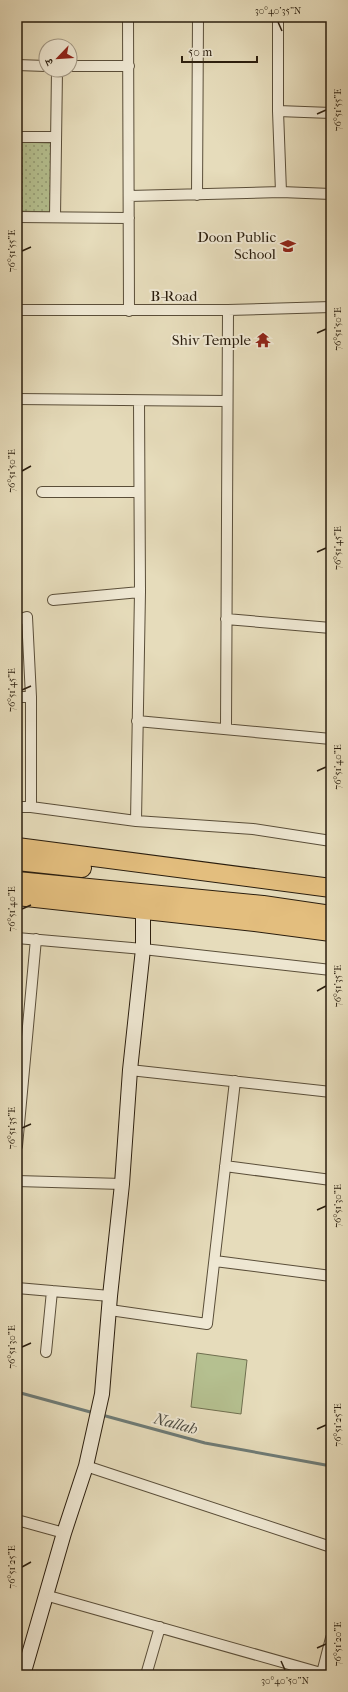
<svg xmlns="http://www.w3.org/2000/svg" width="348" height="1692" viewBox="0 0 348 1692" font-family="'IM FELL French Canon','Noto Serif Devanagari',serif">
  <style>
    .green { fill: url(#green-dots); stroke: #706f4f }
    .pitch { fill: #b5c090; stroke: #706f4f }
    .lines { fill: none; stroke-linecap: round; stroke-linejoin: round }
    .stream { stroke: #6e7b76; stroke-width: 3 }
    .street-casing { stroke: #5a4e39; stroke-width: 12 }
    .secondary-casing { stroke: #2b1e0e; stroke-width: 16 }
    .highway-casing { stroke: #2b1e0e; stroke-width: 20 }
    .street { stroke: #efe8d3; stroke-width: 10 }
    .secondary { stroke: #efe8d3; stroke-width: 14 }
    .highway { stroke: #e3be7e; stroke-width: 18 }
    .ticks { fill: none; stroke: #2b1e0e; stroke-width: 1.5 }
    .labels { text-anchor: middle; stroke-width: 4; stroke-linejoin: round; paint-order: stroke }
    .poi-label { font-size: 15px; fill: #2b1e0e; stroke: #efe8d3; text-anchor: end }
    .street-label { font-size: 15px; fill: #2b1e0e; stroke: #efe8d3 }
    .water-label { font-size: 16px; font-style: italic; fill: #4d4c42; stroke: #efe8d3 }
    .neatline { fill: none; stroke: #2b1e0e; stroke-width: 1.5 }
    .ticks-label { font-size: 10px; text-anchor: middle; fill: #2b1e0e }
  </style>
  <defs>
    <pattern id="green-dots" width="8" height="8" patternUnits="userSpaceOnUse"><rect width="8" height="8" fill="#b5c090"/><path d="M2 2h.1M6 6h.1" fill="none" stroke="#939b74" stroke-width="1.8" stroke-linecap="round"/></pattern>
  </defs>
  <rect width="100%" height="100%" fill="#e6dcbb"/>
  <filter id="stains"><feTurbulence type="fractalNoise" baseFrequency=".005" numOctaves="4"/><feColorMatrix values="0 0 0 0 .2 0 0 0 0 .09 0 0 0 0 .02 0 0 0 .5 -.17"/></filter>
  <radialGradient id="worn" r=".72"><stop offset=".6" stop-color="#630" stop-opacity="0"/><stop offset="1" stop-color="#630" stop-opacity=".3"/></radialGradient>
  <path class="green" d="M17 142 53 143 51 212 17 211Z"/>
  <path class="pitch" d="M197 1353 247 1360 241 1414 191 1407Z"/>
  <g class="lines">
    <path class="stream" d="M17 1392 94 1413
      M102 1415 205 1443 331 1466"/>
    <defs>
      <path id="street" d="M128 17 129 311
        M278 17V111L281 192
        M17 65 46 66
        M70 66H129
        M278 111 331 113
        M17 137H56
        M197 195 198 17
        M129 196 281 192 331 194
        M17 217 129 218
        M55 217 57 70
        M17 310H228L331 307
        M17 399 227 401
        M42 492H139
        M53 600 140 592
        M226 619 331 628
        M17 620 27 617 31 697V807
        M17 697H31
        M137 721 331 739
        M226 728 228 310
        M17 807H31L136 821 253 829 331 841
        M136 821 140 592 139 401
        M17 938 143 949 331 970
        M130 1070 331 1092
        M17 1146 36 939
        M225 1166 331 1180
        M17 1181 122 1184
        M215 1261 331 1276
        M17 1288 110 1296
        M110 1310 207 1324 235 1081
        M46 1352 52 1291
        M86 1466 331 1547
        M17 1520 64 1533
        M45 1595 328 1675
        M322 1673 331 1638
        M146 1675 160 1627"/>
      <path id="secondary" d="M23 1675 64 1533 86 1466 102 1394 110 1296 122 1184 130 1070 143 949V911"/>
      <path id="highway" d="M17 847 331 888
        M17 861 82 868
        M17 881 263 905 331 915
        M17 896 255 922 331 932"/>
    </defs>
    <use href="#street" class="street-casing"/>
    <use href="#secondary" class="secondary-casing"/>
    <use href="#highway" class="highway-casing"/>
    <use href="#street" class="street"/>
    <use href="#secondary" class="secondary"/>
    <use href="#highway" class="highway"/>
  </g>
  <path class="ticks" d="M278 22 282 31M317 114 326 110M22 251 31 247M317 333 326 329M22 471 31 466M317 552 326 548M22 690 31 686M317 771 326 767M22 909 31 905M317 991 326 986M22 1128 31 1124M317 1210 326 1206M22 1347 31 1343M317 1429 326 1425M22 1567 31 1562M317 1648 326 1644M281 1661 285 1670"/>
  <defs>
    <symbol id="school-bare" viewBox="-9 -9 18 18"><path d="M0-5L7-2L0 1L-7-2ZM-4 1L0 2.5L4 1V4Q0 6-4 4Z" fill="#8f2418" stroke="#efe8d3" stroke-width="2.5" paint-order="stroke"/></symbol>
    <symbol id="temple-bare" viewBox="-9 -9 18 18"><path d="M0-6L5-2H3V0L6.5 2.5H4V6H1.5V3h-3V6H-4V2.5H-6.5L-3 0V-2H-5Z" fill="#8f2418" stroke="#efe8d3" stroke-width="2.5" paint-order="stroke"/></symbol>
  </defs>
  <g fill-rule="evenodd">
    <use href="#school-bare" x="277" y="235" width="22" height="22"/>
    <use href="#temple-bare" x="252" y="329" width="22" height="22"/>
  </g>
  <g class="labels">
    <g class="poi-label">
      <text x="276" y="242">Doon Public<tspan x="276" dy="17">School</tspan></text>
      <text x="251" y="345">Shiv Temple</text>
    </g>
    <g class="street-label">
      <text x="174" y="301">B-Road</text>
    </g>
    <g class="water-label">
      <text transform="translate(176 1423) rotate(15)" y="6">Nallah</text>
    </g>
  </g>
  <rect width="348" height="1692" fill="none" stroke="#e6dcbb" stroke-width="44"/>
  <g transform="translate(58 58) rotate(245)"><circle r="19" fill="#efe8d3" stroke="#a19784"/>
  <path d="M0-3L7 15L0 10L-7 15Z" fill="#8f2418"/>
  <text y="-6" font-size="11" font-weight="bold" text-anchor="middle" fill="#2b1e0e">उ</text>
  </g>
  <path d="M182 56v6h75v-6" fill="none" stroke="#2b1e0e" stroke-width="2"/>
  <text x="188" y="56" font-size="12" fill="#2b1e0e" stroke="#efe8d3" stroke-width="3" paint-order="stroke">50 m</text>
  <rect x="22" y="22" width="304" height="1648" class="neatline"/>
  <g class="ticks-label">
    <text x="278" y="14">30°40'35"N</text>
    <text transform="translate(337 110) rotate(-90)" y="4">76°51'55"E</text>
    <text transform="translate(11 251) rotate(-90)" y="4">76°51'55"E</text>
    <text transform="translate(337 329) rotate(-90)" y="4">76°51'50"E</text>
    <text transform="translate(11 471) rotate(-90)" y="4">76°51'50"E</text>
    <text transform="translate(337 548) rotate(-90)" y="4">76°51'45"E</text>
    <text transform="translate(11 690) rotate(-90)" y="4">76°51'45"E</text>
    <text transform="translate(337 767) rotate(-90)" y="4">76°51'40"E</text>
    <text transform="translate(11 909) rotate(-90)" y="4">76°51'40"E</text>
    <text transform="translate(337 986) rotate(-90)" y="4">76°51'35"E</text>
    <text transform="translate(11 1128) rotate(-90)" y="4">76°51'35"E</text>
    <text transform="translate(337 1206) rotate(-90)" y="4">76°51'30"E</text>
    <text transform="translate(11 1347) rotate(-90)" y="4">76°51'30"E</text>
    <text transform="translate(337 1425) rotate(-90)" y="4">76°51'25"E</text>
    <text transform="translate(11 1567) rotate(-90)" y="4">76°51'25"E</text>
    <text transform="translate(337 1644) rotate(-90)" y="4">76°51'20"E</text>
    <text x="285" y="1684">30°40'50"N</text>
  </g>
  <rect width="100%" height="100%" filter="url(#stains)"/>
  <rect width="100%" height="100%" fill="url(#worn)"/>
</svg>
